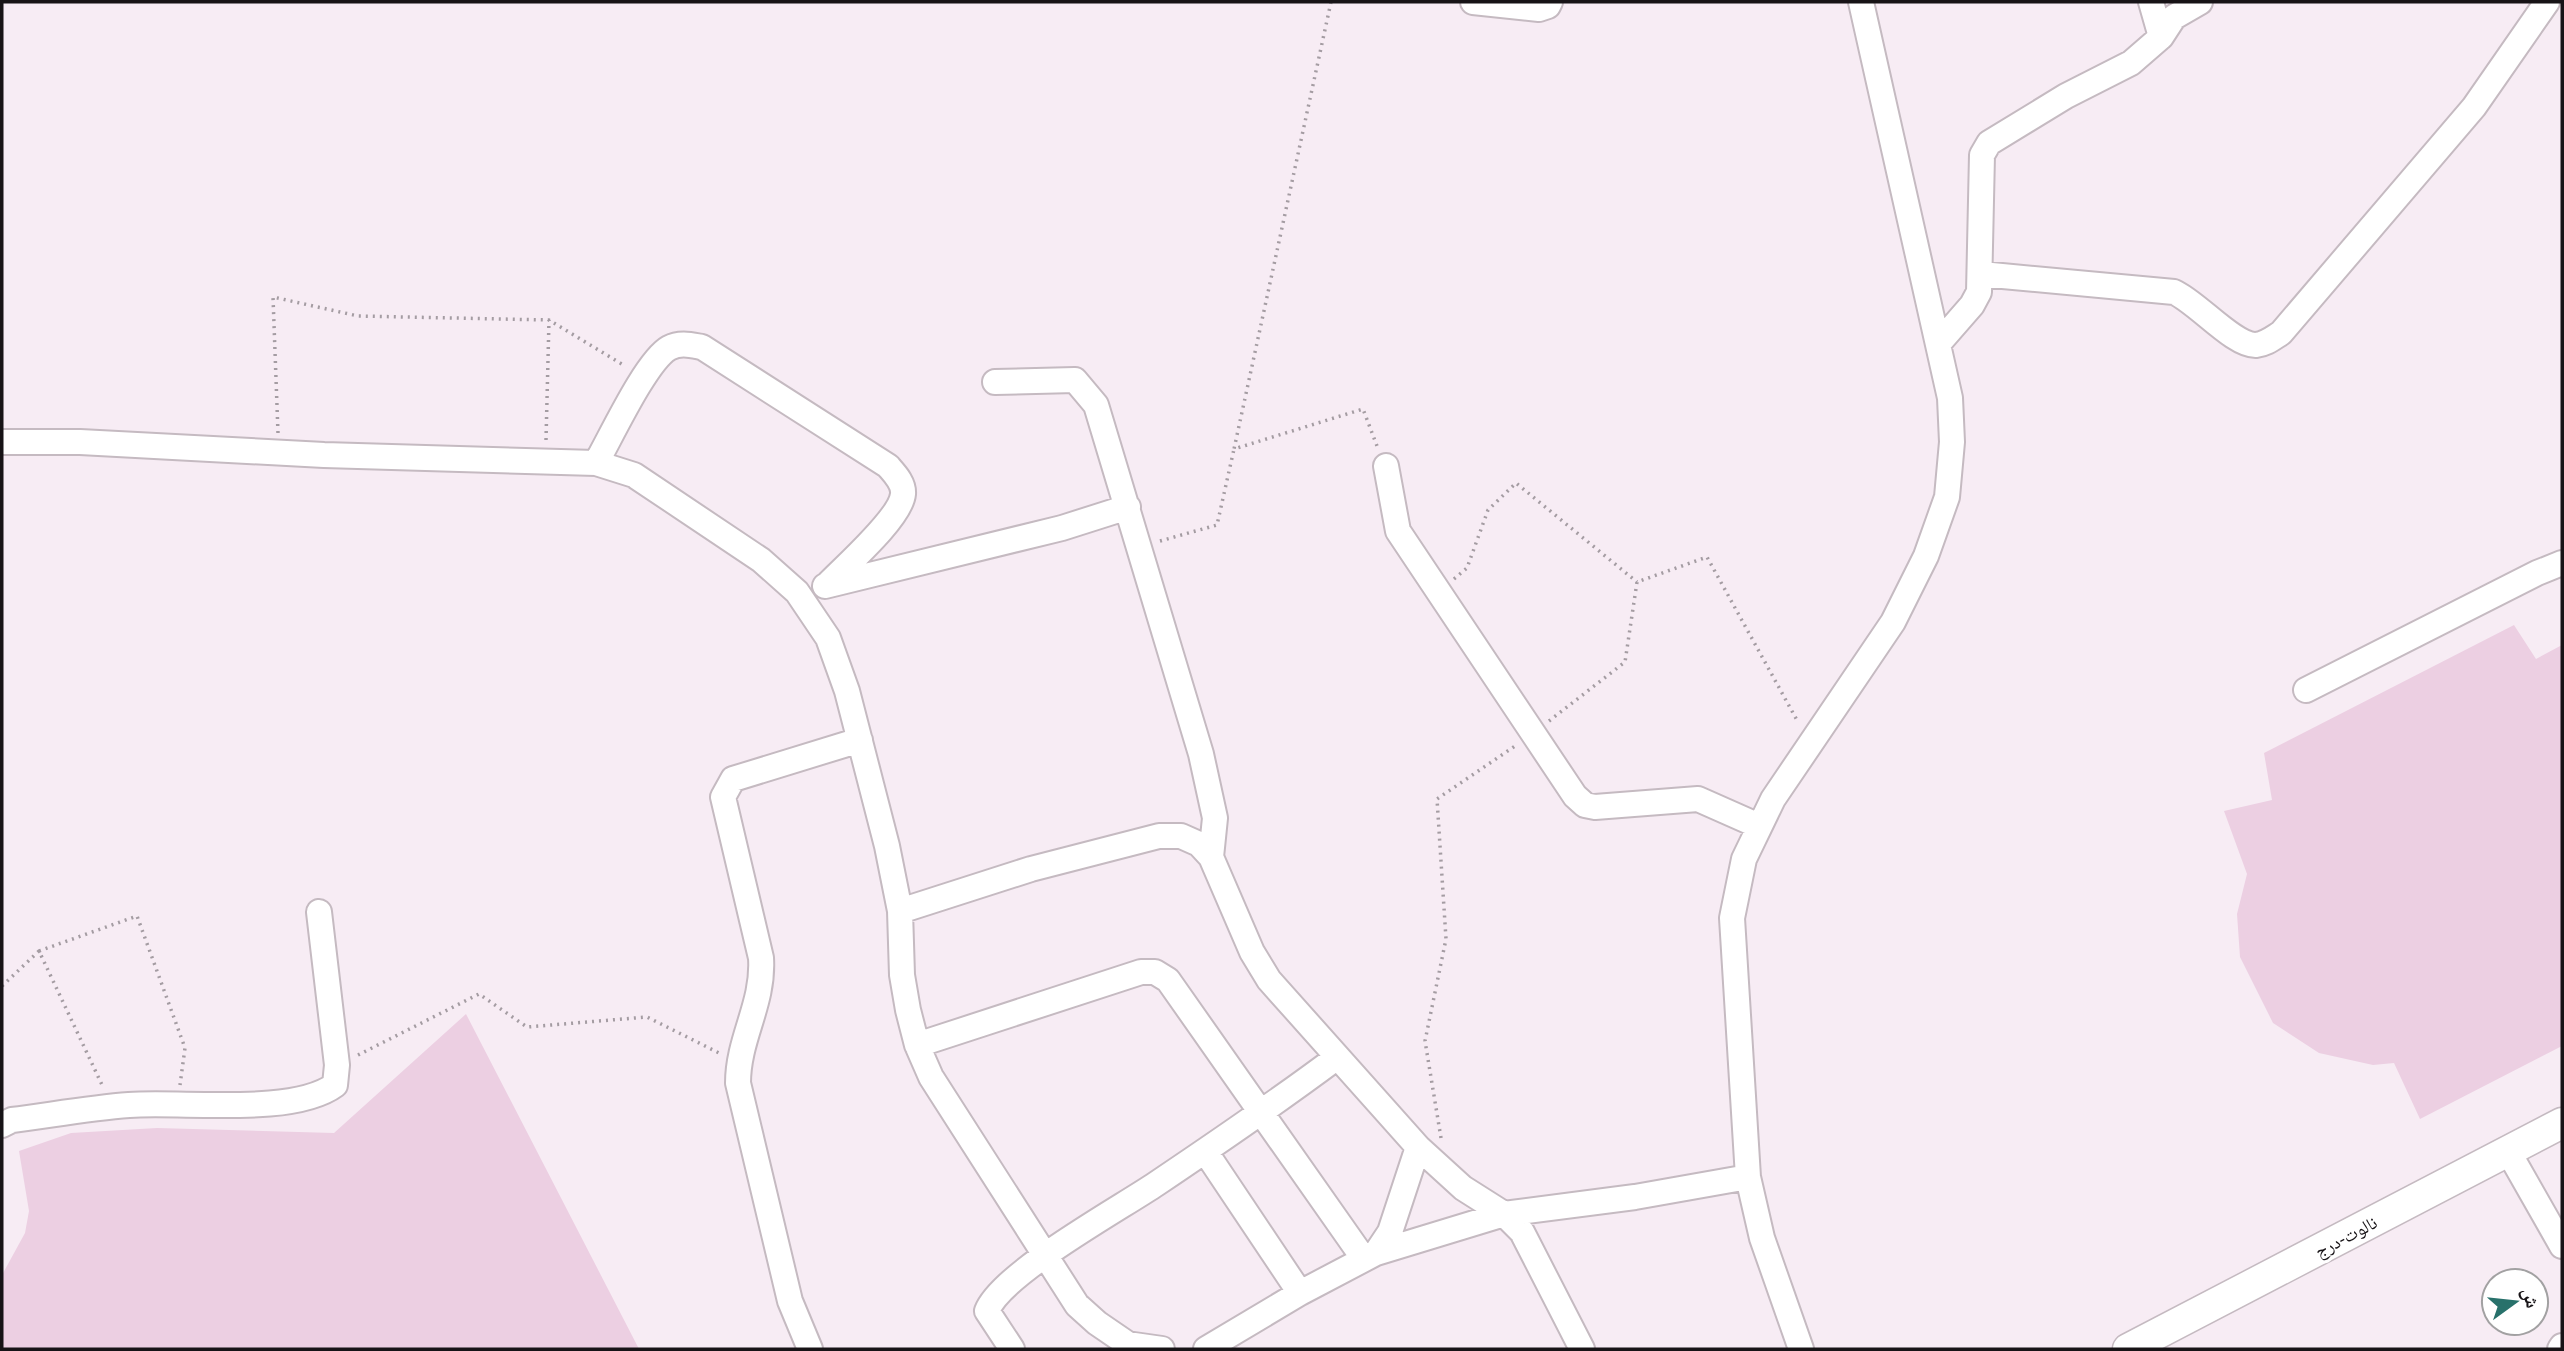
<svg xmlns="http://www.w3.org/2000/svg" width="2564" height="1351" viewBox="0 0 2564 1351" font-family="'Open Sans','Noto Naskh Arabic',sans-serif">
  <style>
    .green { fill: #eccfe2 }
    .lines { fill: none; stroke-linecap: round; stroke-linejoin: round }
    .minor-casing { stroke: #c5bac1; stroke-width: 28 }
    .major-casing { stroke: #c5bac1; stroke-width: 33 }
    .path { stroke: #a49ca2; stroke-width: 3.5; stroke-dasharray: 2 5; stroke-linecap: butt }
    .minor { stroke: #fff; stroke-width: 24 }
    .major { stroke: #fff; stroke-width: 30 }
    .labels { text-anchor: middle; stroke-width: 6; stroke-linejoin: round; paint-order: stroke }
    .street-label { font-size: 18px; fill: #171316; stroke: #fff }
  </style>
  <rect width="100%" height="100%" fill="#f7ecf4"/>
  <path class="green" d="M2514 625 2536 659 2562 645V1046L2420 1119 2394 1063 2373 1065 2319 1053 2273 1023 2240 957 2237 914 2247 874 2224 811 2272 800 2264 753Z
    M466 1014 639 1349H2V1275L25 1233 29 1211 19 1151 71 1133 157 1128 334 1133Z"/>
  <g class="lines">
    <defs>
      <path id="minor" d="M1473 2 1539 9 1548 6 1550 2
        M2151 2 2161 37
        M1981 274 2174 292C2197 302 2234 346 2256 345 2266 344 2273 338 2281 333L2474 107 2547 2
        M1938 344 1972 305 1979 292 1982 155 1989 143 2066 96 2131 63 2161 37 2174 17 2200 2
        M995 382 1075 380 1096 405 1201 754 1215 818 1211 857
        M2 442H80L324 455 596 463 634 475 761 560 797 592 828 638 847 691 887 846 900 911 902 975 908 1010 917 1045 931 1077 1077 1305 1097 1323 1135 1349
        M596 463C611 437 646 361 669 348 680 342 691 345 702 347L888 466C895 474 904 483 903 494 901 518 844 567 827 585
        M1386 466 1398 531 1575 796 1585 805 1595 807 1698 799 1759 826
        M825 586 1062 528 1128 507
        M2306 690 2537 573 2562 563
        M900 911 1031 869 1159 836H1181L1199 844 1211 857 1252 952 1269 980 1418 1147 1463 1188 1504 1214 1635 1197 1748 1177
        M917 1045 1141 972H1155L1168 980 1364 1259
        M2 1125 12 1120C51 1115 90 1108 129 1105 183 1101 293 1116 335 1085L337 1065 319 912
        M1205 1151 1300 1293
        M2508 1151 2562 1246
        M1376 1253 1390 1232 1418 1147
        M1127 1344 1162 1349
        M810 1349 790 1301 738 1083C738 1038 764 1004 761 958L723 797 733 779 860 740
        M1012 1349 987 1311C1001 1274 1119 1209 1156 1184 1217 1143 1277 1102 1336 1058
        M1206 1349 1300 1293 1376 1253 1504 1214 1522 1232 1582 1349
        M1801 1349 1762 1238 1748 1177 1732 918 1744 859 1773 799 1893 622 1926 556 1947 497 1952 442 1950 398 1861 2
        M2560 1349 2562 1346"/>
      <path id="major" d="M2128 1349 2562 1123"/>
    </defs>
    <use href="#minor" class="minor-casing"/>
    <use href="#major" class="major-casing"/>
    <path class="path" d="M1331 2 1234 449 1363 409 1377 446
      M278 433 273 297 358 316 549 320 625 366
      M546 440 549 320
      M1160 541 1217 525 1234 449
      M1454 579 1467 568 1488 510 1516 483 1637 582
      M1549 721 1625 662 1637 582 1707 557 1798 722
      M39 951 137 916 185 1048 180 1085
      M2 986 39 951 103 1087
      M358 1055 479 994 527 1027 647 1017 719 1053
      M1441 1138 1425 1041 1446 939 1437 799 1515 746"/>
    <use href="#minor" class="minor"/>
    <use href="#major" class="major"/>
  </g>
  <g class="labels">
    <g class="street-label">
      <text transform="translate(2346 1237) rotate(-28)" y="6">نالوت-درج</text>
    </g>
  </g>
  <rect width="2564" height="1351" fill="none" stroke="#171316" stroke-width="7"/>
  <g transform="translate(2515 1302) rotate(75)"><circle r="33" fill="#ffffff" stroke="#a2a1a2" stroke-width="2"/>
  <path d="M0-5L12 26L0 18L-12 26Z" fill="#28716b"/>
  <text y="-10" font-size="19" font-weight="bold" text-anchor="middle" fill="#171316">ش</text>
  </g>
</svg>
